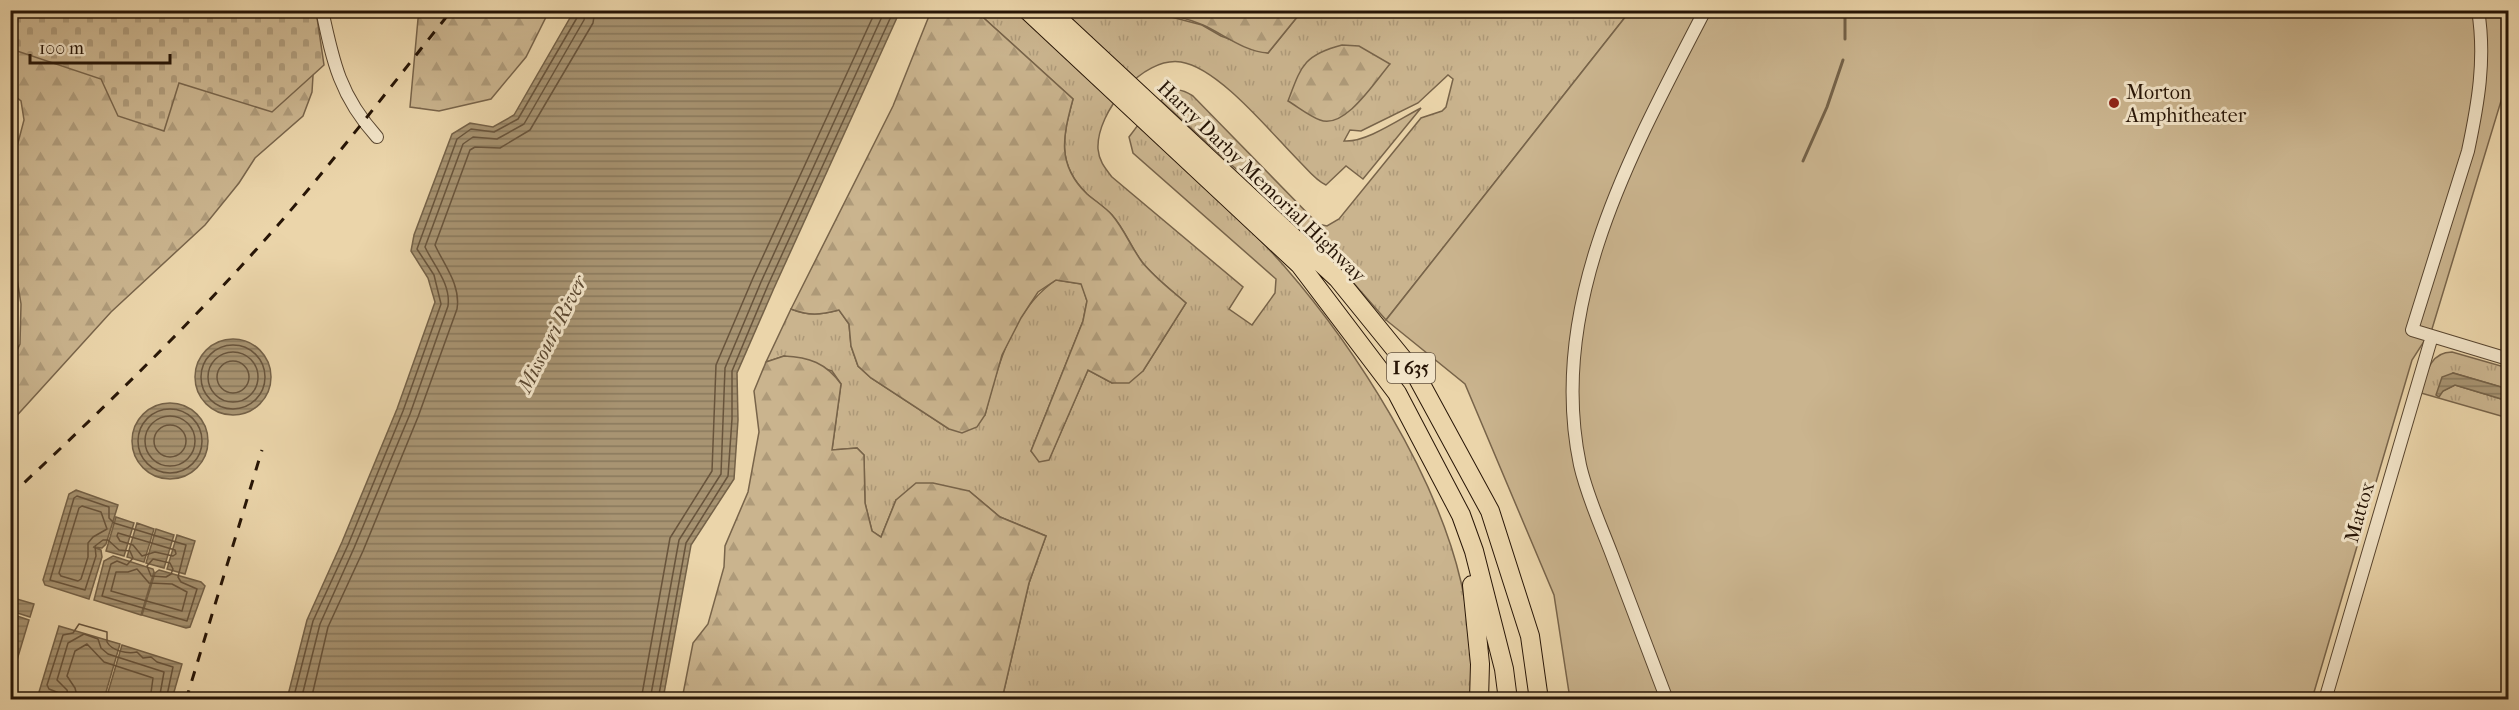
<svg xmlns="http://www.w3.org/2000/svg" width="2519" height="710" viewBox="0 0 2519 710" font-family="'IM FELL French Canon',serif">
  <style>
    .grass { fill: url(#grass-tufts); stroke: #78644a; stroke-width: 1.5 }
    .forest { fill: url(#forest-firs); stroke: #78644a; stroke-width: 1.5 }
    .cemetery { fill: url(#cemetery-stones); stroke: #78644a; stroke-width: 1.5 }
    .park { fill: #cab48e; stroke: #78644a; stroke-width: 1.5 }
    .water { fill: url(#water-rules); stroke: #746147; stroke-width: 1.5 }
    .lines { fill: none; stroke-linecap: round; stroke-linejoin: round }
    .shore { stroke: #68543c; stroke-width: 1.5 }
    .stream { stroke: #746147; stroke-width: 3 }
    .minor-casing { stroke: #58452f; stroke-width: 14 }
    .highway-casing { stroke: #271506; stroke-width: 20 }
    .minor { stroke: #f2e4c8; stroke-width: 12 }
    .highway { stroke: #ebd5aa; stroke-width: 18 }
    .rail { stroke: #271506; stroke-width: 3; stroke-dasharray: 10 10; stroke-linecap: butt }
    .poi-dot { fill: #8f2418; stroke: #f2e4c8; stroke-width: 2 }
    .labels { text-anchor: middle; stroke-width: 6; stroke-linejoin: round; paint-order: stroke }
    .shield { fill: #f2e4c8; stroke: #645340; stroke-width: 1.5 }
    .shield-label { font-size: 18px; font-weight: bold; fill: #271506 }
    .poi-label { font-size: 20px; fill: #271506; stroke: #f2e4c8; text-anchor: start }
    .street-label { font-size: 20px; fill: #271506; stroke: #f2e4c8 }
    .water-label { font-size: 21px; font-style: italic; fill: #5b4831; stroke: #f2e4c8 }
  </style>
  <defs>
    <pattern id="grass-tufts" width="24" height="20" patternUnits="userSpaceOnUse" patternTransform="scale(1.5)"><rect width="24" height="20" fill="#cab48e"/><path d="M3 7l-1-3M5 7V3M7 7l1-3M15 17l-1-3M17 17v-4M19 17l1-3" fill="none" stroke="#ae9a79"/></pattern>
    <pattern id="forest-firs" width="22" height="20" patternUnits="userSpaceOnUse" patternTransform="scale(1.5)"><rect width="22" height="20" fill="#cab48e"/><path d="M5 1l3.5 6h-7zM16 11l3.5 6h-7z" fill="#ae9a79"/></pattern>
    <pattern id="cemetery-stones" width="16" height="16" patternUnits="userSpaceOnUse" patternTransform="scale(1.5)"><rect width="16" height="16" fill="#cab48e"/><path d="M2 7V4a2 2 0 0 1 4 0v3zM10 15v-3a2 2 0 0 1 4 0v3z" fill="#ae9a79"/></pattern>
    <pattern id="water-rules" width="6" height="5" patternUnits="userSpaceOnUse" patternTransform="scale(1.5)"><rect width="6" height="5" fill="#a89472"/><path d="M0 2.5h6" fill="none" stroke="#89785c"/></pattern>
  </defs>
  <rect width="100%" height="100%" fill="#ebd5aa"/>
  <filter id="stains"><feTurbulence type="fractalNoise" baseFrequency=".00333" numOctaves="4"/><feColorMatrix values="0 0 0 0 .2 0 0 0 0 .09 0 0 0 0 .02 0 0 0 .5 -.17"/></filter>
  <radialGradient id="worn" r=".72"><stop offset=".6" stop-color="#630" stop-opacity="0"/><stop offset="1" stop-color="#630" stop-opacity=".3"/></radialGradient>
  <path class="grass" d="M1129 10 1135 13 1152 12 1202 25 1221 36 1268 53 1302 11H1630L1386 320 1321 246 1161 101C1171 88 1179 87 1193 96L1318 224 1327 226 1339 219 1421 118 1442 111 1446 107 1453 79 1448 75 1418 103 1369 127 1361 131 1350 130 1344 141C1366 143 1401 118 1421 108L1363 179 1346 166 1326 185C1316 181 1307 169 1299 161 1271 133 1219 68 1181 62 1143 56 1096 112 1098 149 1099 161 1105 168 1112 177L1243 287 1229 309 1252 325 1275 293 1276 279 1133 153 1129 137 1138 125C1187 171 1240 216 1285 267 1357 350 1436 474 1461 582 1470 620 1471 660 1472 699H1002L1029 583 1046 536 1000 517 969 491 896 500 881 537 872 531 865 503 864 455 857 448 832 450 841 384 832 371 784 356 766 362 791 309C808 316 820 315 839 310L849 324 851 346 858 366 871 378 949 429 985 415C997 366 1013 309 1056 280L1082 284 1087 301 1083 321 1031 451 1039 461 1049 459 1088 370 1112 383 1143 371 1186 303C1171 290 1154 277 1142 262 1131 247 1124 228 1112 215 1104 207 1095 201 1087 194 1056 164 1063 136 1073 99L976 11Z
    M2452 352 2508 368V389L2453 373 2443 391 2455 385 2508 401V418L2421 393C2426 375 2429 352 2452 352Z"/>
  <path class="forest" d="M423 10H549V11L526 57 491 99 439 111 410 107 418 19Z
    M11 11 314 59 312 92 303 116 255 158 239 183 205 225 111 312 11 422V363L20 344 21 304 16 272 14 158 24 120 21 101 11 93Z
    M931 11H976L1073 99C1063 136 1056 164 1087 194 1095 201 1105 207 1112 215 1124 229 1131 247 1142 262 1155 278 1171 290 1186 303L1143 371 1129 383H1112L1088 370 1049 460 1039 462 1031 451 1083 321 1087 301 1081 284 1056 280 1038 292 1021 318 1002 355 985 415 977 427 962 433 949 429 871 378 858 366 851 346 849 324 839 310C820 315 809 316 791 309L893 106Z
    M1129 11H1302L1268 53C1243 51 1225 35 1203 25 1189 19 1168 14 1152 12 1144 11 1137 14 1129 11Z
    M1342 45 1359 46 1390 64C1376 80 1345 130 1320 120 1309 116 1298 107 1288 101 1301 67 1303 55 1342 45Z
    M784 356C809 357 826 363 841 384L832 450 857 448 864 455 865 503 872 531 881 537 896 500 916 483H933L969 491 1000 517 1046 536 1029 583 1002 699H682L693 643 708 624 724 567 725 546 748 492 759 432 754 391 766 362Z"/>
  <path class="cemetery" d="M316 11 324 65 272 112 179 83 164 131 118 116 101 79 11 49V11Z"/>
  <path class="park" d="M1630 11H2508V78L2432 329 2412 360 2312 699H1570L1554 595 1465 384 1386 320Z"/>
  <path class="water" d="M574 11H900L774 288 737 373 738 420 734 479 691 545 663 699H287L307 620 342 542 397 409 435 302 428 278 411 251 414 235 452 134 470 123 493 127 514 115Z
    M195 377a38 38 0 1 1 76 0a38 38 0 1 1-76 0Z
    M2453 373 2508 389V401L2455 385 2443 391 2439 397 2436 395 2442 377Z
    M132 441a38 38 0 1 1 76 0a38 38 0 1 1-76 0Z
    M76 490 118 505 106 544 102 548 93 547 101 550 102 557 89 599 45 585 43 580 69 494Z
    M116 517 134 523 124 556 106 551Z
    M137 523 154 529 144 562 127 557Z
    M156 529 174 535 164 568 146 563Z
    M177 535 195 541 185 574 167 569Z
    M113 556 153 569 154 572 141 615 94 600 104 561Z
    M159 570 201 582 205 586 190 627 186 628 142 615 155 573Z
    M10 597 34 604 30 617 11 611Z
    M11 614 29 620 11 680 10 614Z
    M59 626 120 644 104 699H64L39 692Z
    M122 645 182 664 172 699H106Z"/>
  <g class="lines">
    <path class="shore" d="M201 377a32 32 0 1 1 64 0a32 32 0 1 1-64 0Z
      M208 377a25 25 0 1 1 50 0a25 25 0 1 1-50 0Z
      M217 377a16 16 0 1 1 32 0a16 16 0 1 1-32 0Z
      M138 441a32 32 0 1 1 64 0a32 32 0 1 1-64 0Z
      M145 441a25 25 0 1 1 50 0a25 25 0 1 1-50 0Z
      M154 441a16 16 0 1 1 32 0a16 16 0 1 1-32 0Z
      M77 496 109 507V518L114 523 186 545 178 577 181 582 197 589 187 621 102 596 111 564 117 561 127 565 133 558 130 551 119 550 108 540H103L95 546 96 556 85 590 50 580 74 498Z
      M82 506 101 512 107 529 93 537 88 543V557L81 579 78 581 61 576 59 573 79 508Z
      M118 533 175 550 176 554 173 556 155 552 142 556 133 545 120 541 117 536Z
      M153 559 170 563 173 569 171 574 166 577 151 576 147 566Z
      M137 569 149 583 172 584 187 592 182 611 111 591 116 572H128Z
      M61 700 59 693 49 689 47 685 63 635 73 633 79 624 107 632V642C112 651 127 654 137 652L143 658 151 657 157 662 173 667 166 700
      M69 700 67 690 57 680 68 643 84 634 98 639 101 648 108 654 164 672 159 700
      M78 700 75 688 67 676 75 651 87 644 104 662 153 678 150 700
      M293 700 313 621 348 545 403 411 441 304 434 275 417 249 457 139 471 129 494 132 518 119 578 16 579 10
      M301 700 320 624 354 548 410 414 448 306C451 284 434 266 425 247L463 144 473 137 497 139 524 124 584 20 586 10
      M311 700 328 627 363 551 418 417 457 309C461 285 444 265 435 245L470 150 475 147 500 148 530 130 593 23 595 10
      M641 700 670 538 712 471 716 365 753 278 876 10
      M650 700 679 540 721 474 725 368 761 282 885 10
      M658 700 686 543 728 476 732 419V371L768 285 894 10"/>
    <path class="stream" d="M1845 10V39
      M1803 161 1827 107 1843 60"/>
    <defs>
      <path id="minor" d="M322 10C333 62 340 96 377 137
        M2478 10C2486 59 2478 104 2468 151L2412 330 2508 359
        M1667 700C1648 651 1630 603 1612 555 1601 526 1587 496 1580 465 1546 303 1633 150 1705 10
        M2325 700 2432 336"/>
      <path id="highway" d="M1027 10 1300 265 1397 393 1461 515 1474 551 1504 669 1508 700
        M1049 10 1338 279 1416 375 1490 511 1530 636 1539 700
        M1472 585 1480 664 1479 700"/>
    </defs>
    <use href="#minor" class="minor-casing"/>
    <use href="#highway" class="highway-casing"/>
    <use href="#minor" class="minor"/>
    <use href="#highway" class="highway"/>
    <path class="rail" d="M10 496C103 409 194 321 278 225 338 156 394 82 452 10
      M186 700 262 450"/>
  </g>
  <circle class="poi-dot" cx="2114" cy="103" r="6"/>
  <g class="labels">
    <rect class="shield" x="1387" y="353" width="48" height="30" rx="4.5"/>
    <g class="shield-label">
      <text x="1411" y="374">I 635</text>
    </g>
    <g class="poi-label">
      <text x="2126" y="99">Morton<tspan x="2126" dy="23">Amphitheater</tspan></text>
    </g>
    <g class="street-label">
      <text transform="translate(1262 181) rotate(44)" y="7">Harry Darby Memorial Highway</text>
      <text transform="translate(2359 512) rotate(-74)" y="7">Mattox</text>
    </g>
    <g class="water-label">
      <text transform="translate(552 334) rotate(-63)" y="7">Missouri River</text>
    </g>
  </g>
  <rect width="2519" height="710" fill="none" stroke="#ebd5aa" stroke-width="36"/>
  <rect x="12" y="12" width="2495" height="686" fill="none" stroke="#271506" stroke-width="3"/>
  <rect x="18" y="18" width="2483" height="674" fill="none" stroke="#271506" stroke-width="1.5"/>
  <path d="M30 54v9h140v-9" fill="none" stroke="#271506" stroke-width="3"/>
  <text x="39" y="54" font-size="18" fill="#271506" stroke="#f2e4c8" stroke-width="4.5" paint-order="stroke">100 m</text>
  <rect width="100%" height="100%" filter="url(#stains)"/>
  <rect width="100%" height="100%" fill="url(#worn)"/>
</svg>
